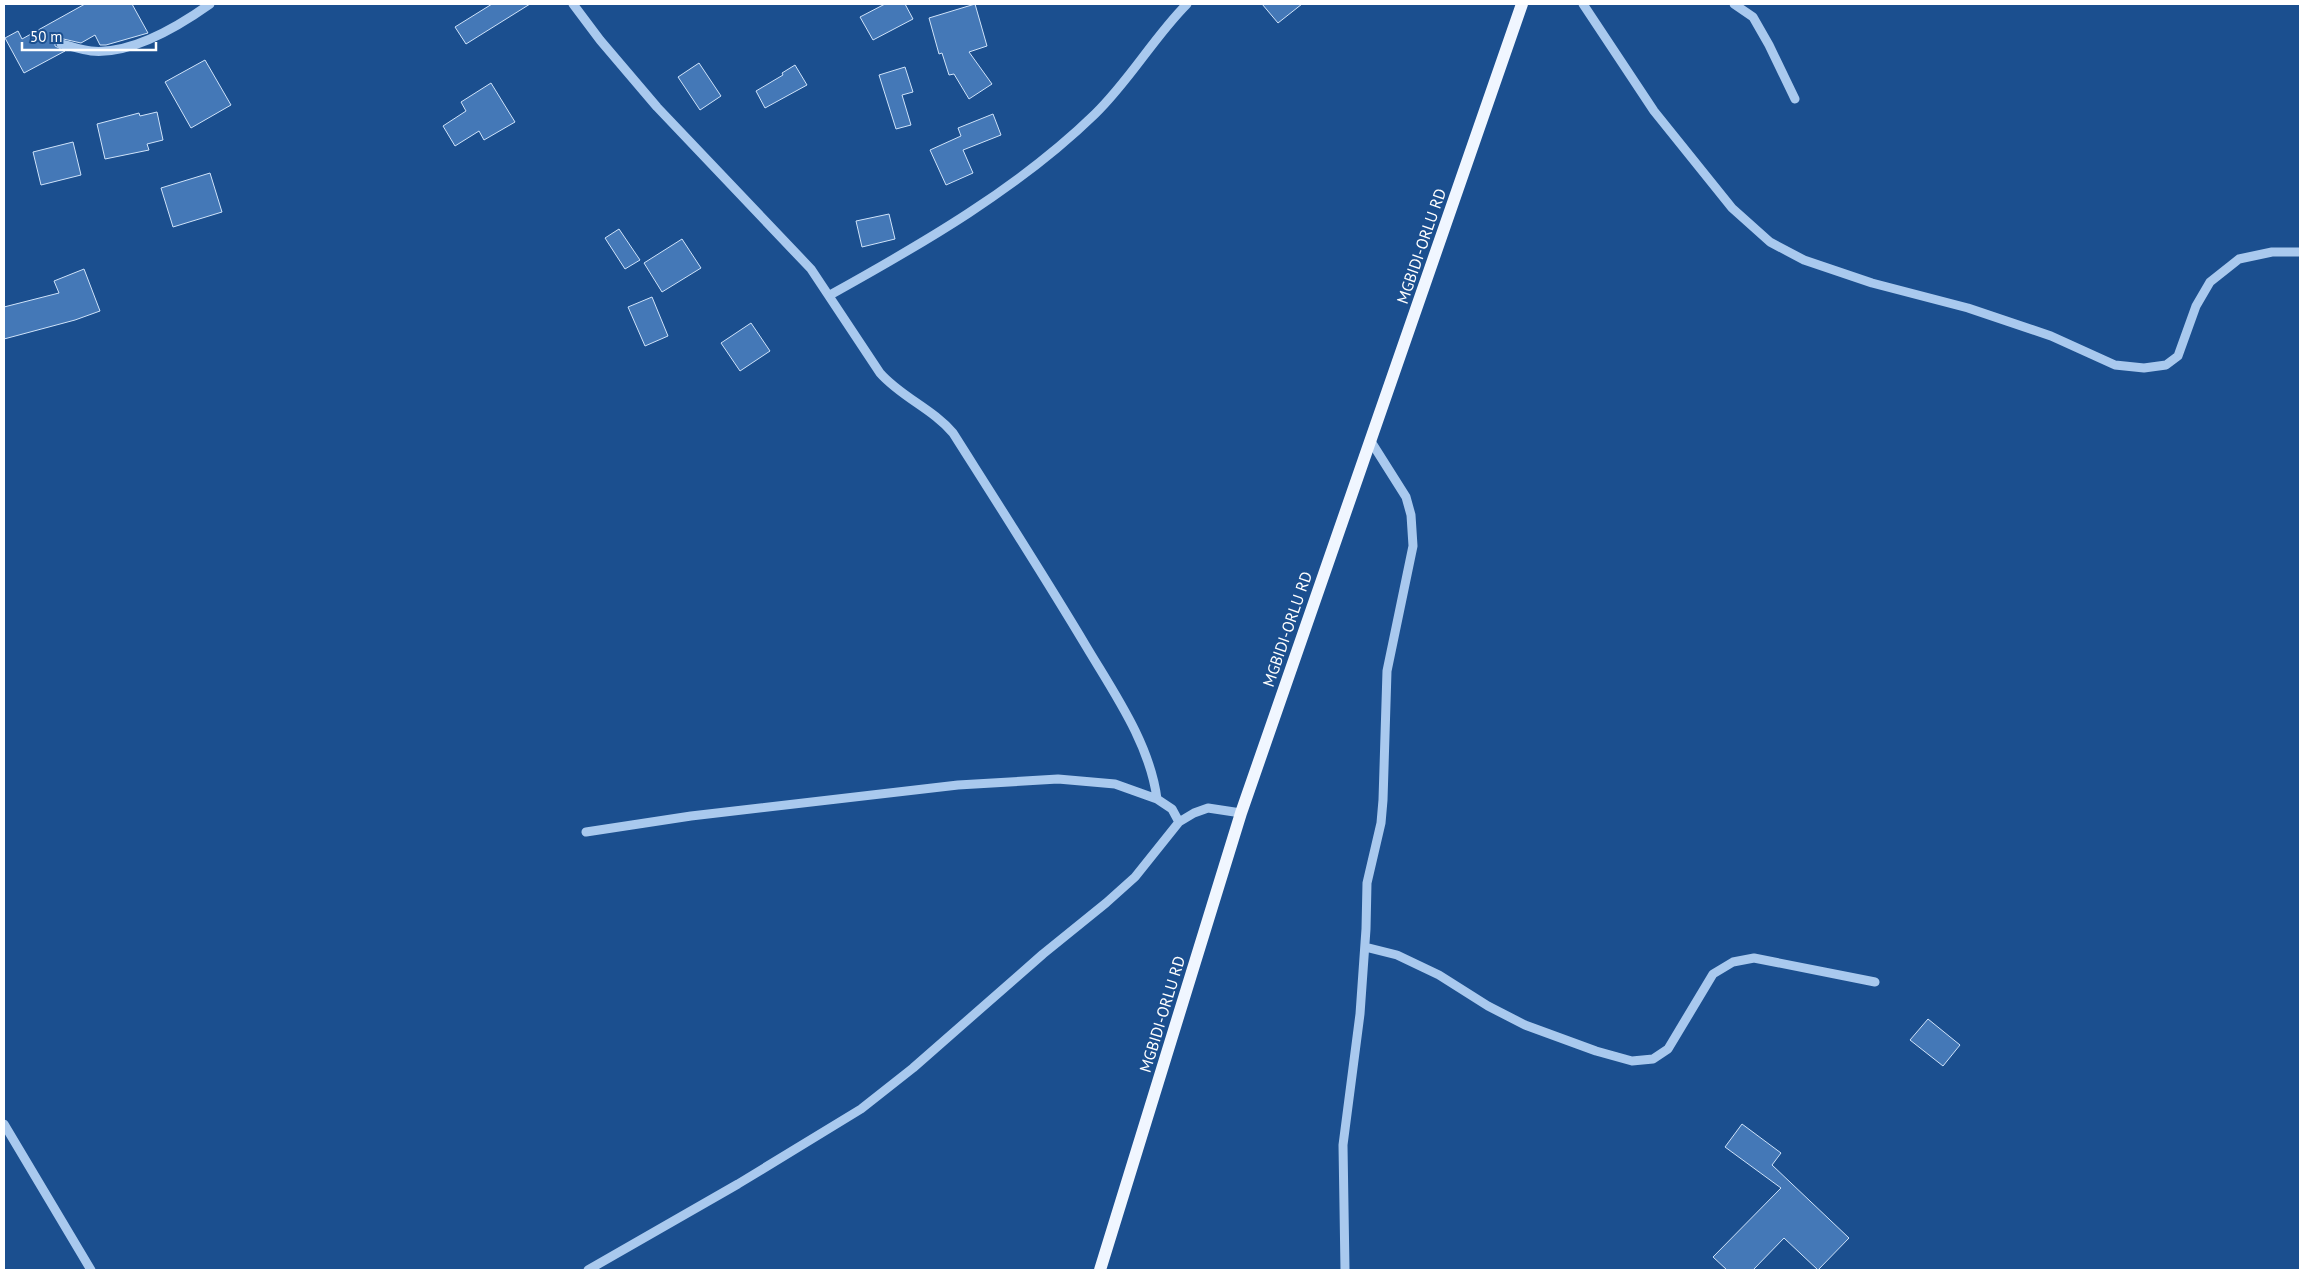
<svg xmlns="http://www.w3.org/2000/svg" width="2304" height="1274" viewBox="0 0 2304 1274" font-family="'PT Sans',sans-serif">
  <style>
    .building { fill: #4478b7; stroke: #cfe3fa }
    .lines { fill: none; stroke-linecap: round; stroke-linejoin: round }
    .minor { stroke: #a9c9ee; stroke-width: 9 }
    .major { stroke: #f0f6ff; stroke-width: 12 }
    .labels { text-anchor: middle; stroke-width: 4; stroke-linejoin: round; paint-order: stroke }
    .street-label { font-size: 16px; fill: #fff; stroke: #1b4f8f }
  </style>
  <rect width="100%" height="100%" fill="#1b4f8f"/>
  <path class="building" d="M85 4H132L148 33 106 45H100L95 35 81 43 59 38 55 42V46L65 51 24 73 5 38 18 31 22 39Z
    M492 4H530L466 44 455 27Z
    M885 4H905L913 19 873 40 860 17Z
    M975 4 987 46 969 52 992 84 969 99 954 74 949 75 942 53 939 54 929 18Z
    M1262 4H1302L1278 23Z
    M205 60 231 105 191 128 165 82Z
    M699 63 721 96 700 110 678 77Z
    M795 65 807 85 765 108 756 91 783 75 782 73Z
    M905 67 913 92 902 95 911 125 896 129 879 75Z
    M491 83 515 122 484 140 479 131 455 146 443 126 466 111 461 102Z
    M157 112 163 140 147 144 149 150 105 159 97 124 139 113 140 116Z
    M993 114 1001 135 963 150 973 173 946 185 930 150 961 136 958 128Z
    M73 142 81 175 41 185 33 152Z
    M210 173 222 212 173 227 161 188Z
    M889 214 895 239 862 247 856 221Z
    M619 229 640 260 625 269 605 238Z
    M682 239 701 268 662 292 644 263Z
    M84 269 100 311 75 320 4 339V307L59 293 54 281Z
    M652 297 668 336 645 346 628 307Z
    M751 323 770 351 740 371 721 343Z
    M1928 1019 1960 1045 1943 1066 1910 1040Z
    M1742 1124 1781 1153 1772 1165 1849 1238 1818 1270 1784 1238 1753 1270H1727L1713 1257 1781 1188 1725 1147Z"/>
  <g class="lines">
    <path class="minor" d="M573 4 600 40 657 107 811 269 880 373C901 397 933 409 953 433 998 504 1043 574 1086 646 1114 693 1150 744 1157 799
      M1583 4 1654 111 1732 208 1770 242 1804 260 1872 283 1968 308 2051 336 2115 365 2144 368 2166 365 2178 356 2196 306 2210 282 2239 259 2272 252H2300
      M1734 4 1753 17 1769 45 1795 99
      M61 44C71 46 81 50 91 51 131 55 179 26 210 4
      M830 295C922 244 1019 188 1095 114 1130 80 1154 37 1187 4
      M586 832 691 816 958 785 1058 779 1115 784 1157 799 1172 809 1179 822
      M1365 947 1397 955 1439 975 1488 1006 1525 1025 1596 1051 1632 1061 1653 1059 1668 1049 1713 974 1733 962 1754 958 1875 982
      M4 1124 91 1270
      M588 1270 738 1184 861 1109 913 1068 1043 954 1106 903 1135 877 1179 822 1194 813 1208 808 1241 813
      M1345 1270 1343 1145 1360 1014 1366 929 1367 883 1381 823 1383 800 1387 671 1413 546 1411 515 1406 497 1370 440"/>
    <path class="major" d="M1100 1270 1241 813 1522 4"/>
  </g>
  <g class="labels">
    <g class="street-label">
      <text transform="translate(1421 246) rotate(-71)" y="6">MGBIDI-ORLU RD</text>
      <text transform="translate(1287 629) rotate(-71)" y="6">MGBIDI-ORLU RD</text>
      <text transform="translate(1162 1014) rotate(-73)" y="6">MGBIDI-ORLU RD</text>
    </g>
  </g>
  <rect width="2304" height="1274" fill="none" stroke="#ffffff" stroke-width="10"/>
  <path d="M22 42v8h134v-8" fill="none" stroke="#ffffff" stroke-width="2.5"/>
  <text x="30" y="42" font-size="15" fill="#ffffff" stroke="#1b4f8f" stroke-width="4" paint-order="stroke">50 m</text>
</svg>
